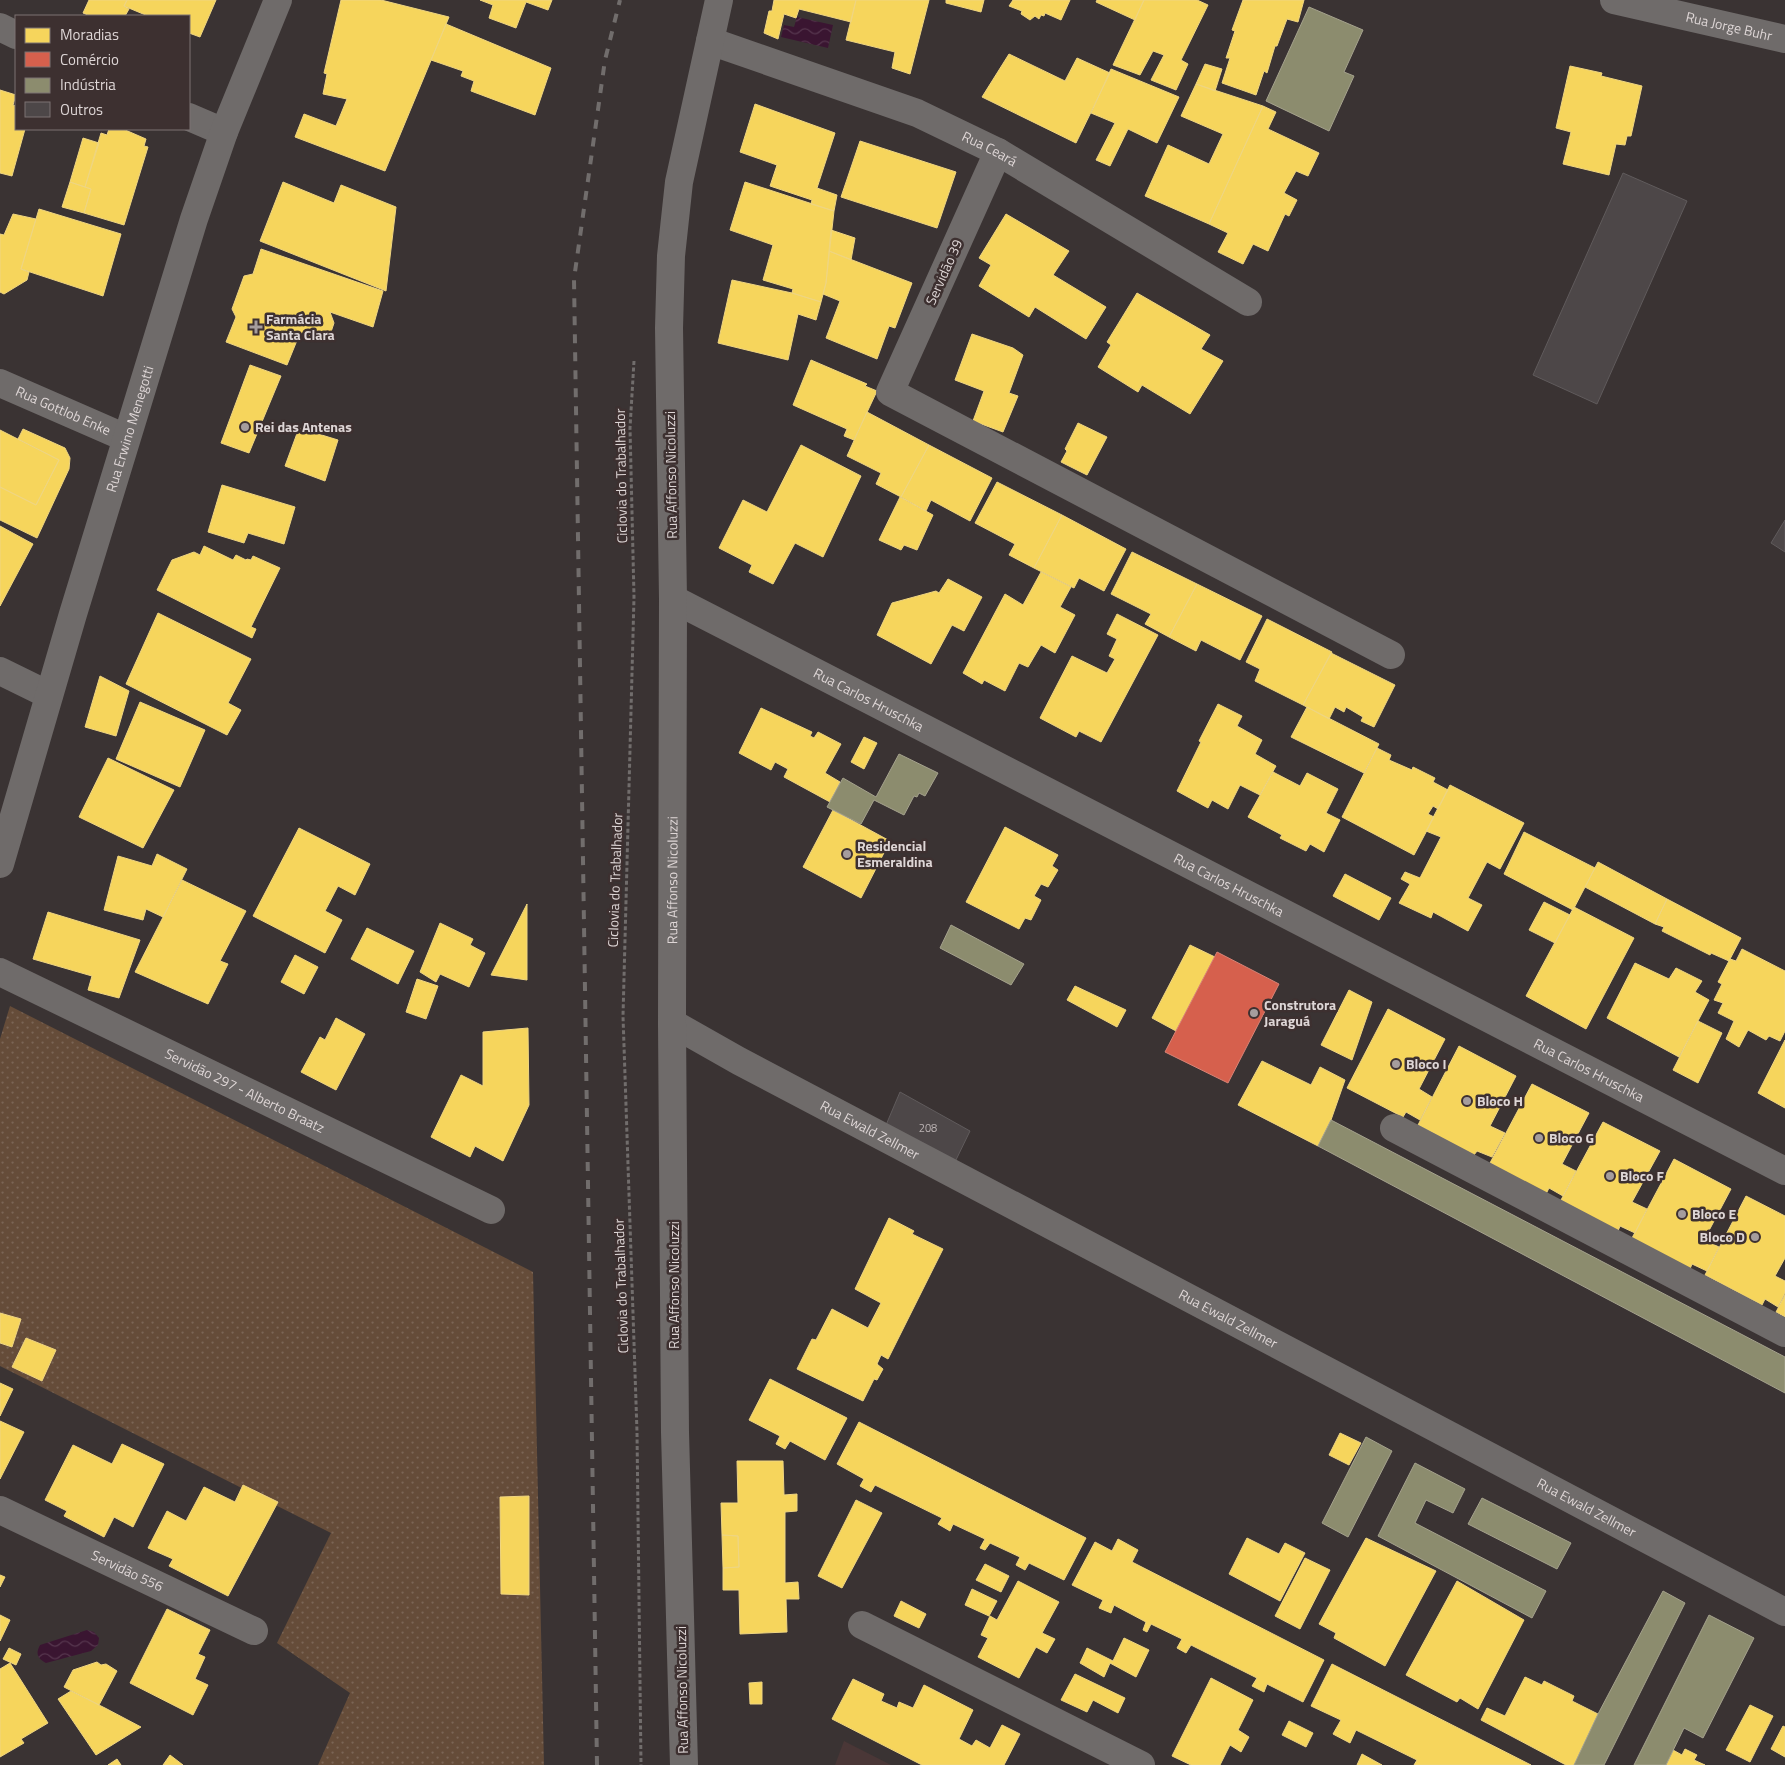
<svg xmlns="http://www.w3.org/2000/svg" width="1785" height="1765" viewBox="0 0 1785 1765" font-family="'Titillium Web',sans-serif">
  <style>
    .built { fill: #4a3737 }
    .grass { fill: url(#grass-dots) }
    .water { fill: url(#water-waves) }
    .homes { fill: #f6d55c; stroke: #efd581 }
    .shops { fill: #d6604d; stroke: #d88376 }
    .industry { fill: #8c8c6e; stroke: #a5a28d }
    .building { fill: #4d4748; stroke: #605b5c }
    .lines { fill: none; stroke-linecap: round; stroke-linejoin: round }
    .path { stroke: #716d6c; stroke-width: 3; stroke-dasharray: 4 2.5; stroke-linecap: butt }
    .minor { stroke: #6f6b6a; stroke-width: 28 }
    .rail { stroke: #716d6c; stroke-width: 4; stroke-dasharray: 9 9; stroke-linecap: butt }
    .poi-dot { fill: #a59d9d; stroke: #3d3030; stroke-width: 2 }
    .labels { text-anchor: middle; stroke-width: 5; stroke-linejoin: round; paint-order: stroke }
    .number-label { font-size: 11px; fill: #bab2b2 }
    .street-label { font-size: 14px; fill: #ded6d6; stroke: #3d3030 }
    .poi-label { font-size: 14px; font-weight: bold; fill: #ded6d6; stroke: #3d3030; text-anchor: start }
  </style>
  <defs>
    <pattern id="grass-dots" width="8" height="8" patternUnits="userSpaceOnUse" patternTransform="scale(1.25)"><rect width="8" height="8" fill="#654c39"/><path d="M2 2h.1M6 6h.1" fill="none" stroke="#7b6555" stroke-width="1.8" stroke-linecap="round"/></pattern>
    <pattern id="water-waves" width="16" height="10" patternUnits="userSpaceOnUse" patternTransform="scale(1.25)"><rect width="16" height="10" fill="#3a1531"/><path d="M0 5q4-4 8 0t8 0" fill="none" stroke="#56364e"/></pattern>
  </defs>
  <rect width="100%" height="100%" fill="#3a3333"/>
  <path class="built" d="M844 1741 891 1765H835Z"/>
  <path class="grass" d="M10 1006 533 1272 544 1765H318L350 1693 277 1643 331 1533 0 1366V1039Z"/>
  <path class="water" d="M797 17 833 25 828 48 781 37 784 25 794 27Z
    M87 1630 94 1632 99 1638 98 1645 91 1651 46 1663C38 1659 35 1654 40 1645Z"/>
  <path class="homes" d="M89 0H127L124 6 129 9 125 16H90L83 13Z
    M127 0H216L200 37 189 33V16H148L124 6Z
    M341 0H381L449 17 385 171 295 137 304 114 336 126 347 99 323 94 327 74 324 73Z
    M480 0H552L548 10 526 2 516 28 489 18 493 5Z
    M774 0H856L851 22 799 9 796 18 784 14 778 39 764 33 769 11H772Z
    M856 0H929L910 74 892 68 895 52 846 40Z
    M946 0H984L981 12 946 3Z
    M1013 0H1070L1061 20 1045 13 1044 16 1041 15 1039 19 1035 16 1030 20 1021 14 1022 11 1009 6Z
    M1097 0H1144L1135 20 1096 2Z
    M1144 0H1197L1208 5 1181 60 1188 64 1176 90 1151 80 1164 55 1153 51 1140 75 1113 65Z
    M1243 0H1304L1298 22 1287 19 1277 46H1275L1267 73 1264 71 1256 95 1222 83 1230 58H1226L1235 31 1232 30Z
    M446 24 551 68 535 115 471 91 474 81 461 76 463 71 431 60Z
    M1009 54 1065 81 1077 58 1110 73 1076 143 982 97Z
    M1205 64 1222 69 1215 91 1196 84Z
    M1570 66 1602 73 1601 76 1642 86 1631 136H1627L1625 145 1616 144 1609 175 1563 164 1571 132 1556 128Z
    M1111 69 1179 97 1157 143 1128 129 1110 166 1096 160 1115 123 1091 113Z
    M1196 84 1263 106 1209 224 1145 196 1168 145 1209 164 1223 134 1181 116Z
    M0 90 16 95 13 105 16 106V129H25L12 176 0 173Z
    M755 104 835 133 817 188 837 195 834 211 811 204 812 200 770 186 777 165 740 152Z
    M1263 106 1276 112 1268 129 1319 153 1308 176 1296 171 1284 193 1297 200 1289 216 1285 214 1268 251 1253 244 1243 264 1218 252 1228 233 1209 224Z
    M109 129H123L146 139 144 146 148 147 124 225 84 213 91 189 85 187 101 133 107 135Z
    M83 138 99 143 85 187 70 182Z
    M860 141 956 172 937 228 841 197Z
    M70 182 91 189 84 213 62 207Z
    M283 182 334 203 341 185 396 207 386 291 260 241Z
    M745 182 834 211 826 283 821 302 792 293 793 289 763 280 773 245 730 230Z
    M39 209 121 234 103 296 21 269Z
    M13 214 36 219 21 269 29 272 27 280 4 294 0 292V234L4 235Z
    M1006 214 1069 251 1053 275 1106 307 1086 339 1035 307 1029 317 979 286 991 265 979 258Z
    M831 230 855 238 851 260 829 251Z
    M261 249 383 291 373 327 330 312 334 323 330 335 319 340 300 333 287 365 226 342 236 317 232 309 244 276 253 274Z
    M829 251 912 283 895 328 889 326 877 359 826 338 840 301 823 294 826 283Z
    M732 280 792 293 821 302 816 320 798 314 788 360 718 343Z
    M1137 293 1210 335 1201 349 1223 361 1190 414 1142 385 1138 392 1098 367 1111 345 1107 342Z
    M972 334 1013 348 1023 355 1009 393 1018 396 1003 432 973 421 984 391 955 380Z
    M811 360 867 384 865 386 877 391 854 440 844 436 847 429 793 405Z
    M250 365 281 376 249 453 221 443Z
    M867 412 929 445 901 497 876 484 881 473 847 456Z
    M1078 423 1107 437 1087 475 1061 462 1067 451 1065 449Z
    M299 428 338 440 325 481 285 466Z
    M23 429 65 448 70 458 69 469 37 538 0 520V487L36 505 59 460 18 439Z
    M0 430 59 460 36 505 0 487Z
    M801 445 861 476 823 557 795 543 773 584 749 572 752 565 719 548 743 500 767 512Z
    M929 445 992 478 970 521 931 500 926 511 901 497Z
    M997 482 1062 515 1034 568 1009 555 1015 544 975 523Z
    M222 485 295 507 284 544 248 533 244 543 208 532Z
    M900 497 933 515 917 550 904 545 901 550 879 540Z
    M1062 515 1126 549 1104 591 1079 578 1074 588 1034 568Z
    M0 526 33 544 0 606Z
    M204 546 233 560 236 555 246 560 247 559 251 560 253 556 280 568 251 627 256 629 252 638 157 590 172 560 194 552 200 555Z
    M1132 552 1197 584 1169 637 1145 624 1151 614 1111 594Z
    M1041 572 1071 587 1060 607 1075 615 1055 653 1041 645 1028 667 1019 663 1005 691 984 680 982 684 963 673 1005 594 1023 605Z
    M948 579 982 597 964 631 952 625 931 664 877 635 892 603 936 591 939 593Z
    M1197 584 1262 616 1240 660 1201 640 1196 651 1169 637Z
    M158 613 251 659 228 703 241 710 227 735 126 684Z
    M1117 614 1158 635 1101 742 1079 731 1076 737 1040 718 1072 656 1107 673 1115 659 1109 656 1117 639 1107 634Z
    M1267 619 1332 652 1303 705 1255 681 1260 669 1246 662Z
    M1331 653 1395 685 1374 727 1361 721 1363 717 1346 707 1344 712 1335 707 1329 719 1303 705Z
    M100 676 129 691 116 736 85 727Z
    M140 702 205 730 180 787 116 759Z
    M1218 704 1242 716 1237 726 1262 740 1255 754 1276 766 1260 795 1240 785 1228 809 1212 800 1208 808 1177 791 1201 742 1199 741Z
    M1307 707 1379 744 1364 773 1291 737Z
    M761 708 812 732 810 736 814 738 818 732 841 744 825 773 840 782 830 802 784 777 788 769 775 762 771 770 739 753Z
    M864 737 877 743 864 769 851 762Z
    M1377 748 1391 755 1389 760 1412 770 1413 767 1435 778 1433 782 1448 790 1438 809 1433 806 1428 814 1434 817 1414 855 1342 817Z
    M108 758 174 790 143 848 79 817Z
    M1273 772 1300 786 1307 773 1338 789 1326 813 1340 820 1324 852 1310 844 1306 851 1280 838 1282 835 1248 817Z
    M1450 785 1524 823 1500 869 1487 862 1468 898 1482 905 1468 931 1433 912 1431 918 1399 903 1410 884 1401 879 1405 872 1420 878 1441 837 1426 831Z
    M833 810 890 841 861 898 803 867Z
    M1005 827 1058 855 1052 866 1058 870 1048 887 1041 884 1034 896 1041 900 1031 920 1025 918 1019 929 966 902Z
    M299 828 370 864 355 895 338 886 325 911 342 920 325 953 253 916Z
    M1524 832 1595 868 1573 910 1504 874Z
    M157 854 187 869 163 917 146 909 143 920 104 910 118 856 152 866Z
    M1598 862 1667 899 1655 924 1585 887Z
    M1345 874 1391 898 1379 920 1333 896Z
    M182 880 246 911 220 961 228 964 208 1004 135 972Z
    M1667 899 1741 938 1729 961 1711 953 1710 955 1662 931 1664 927 1655 924Z
    M1544 902 1570 915 1555 943 1529 930Z
    M527 904V980L491 975Z
    M1574 907 1634 938 1586 1029 1526 996Z
    M48 912 140 940 119 998 88 990 92 976 33 959Z
    M440 923 473 939 470 945 485 953 469 987 440 974 436 982 420 972Z
    M367 928 414 951 398 984 351 959Z
    M1190 945 1215 957 1176 1031 1152 1018Z
    M1742 949 1785 971V1031L1780 1041 1769 1036 1766 1040 1748 1030 1739 1047 1726 1039 1734 1021 1718 1013 1723 1003 1714 1000 1722 984 1718 982 1730 959 1736 961Z
    M295 955 318 967 304 994 281 982Z
    M1635 963 1669 979 1676 968 1702 981 1695 992 1709 1000 1679 1057 1607 1018Z
    M417 979 438 986 426 1019 406 1012Z
    M1075 986 1126 1010 1117 1027 1067 1000Z
    M1349 990 1372 1002 1352 1060 1321 1045Z
    M1388 1009 1445 1039 1419 1089 1432 1097 1420 1120 1406 1112 1403 1117 1347 1088Z
    M336 1018 365 1034 336 1090 301 1072 320 1037 325 1040Z
    M1698 1021 1722 1033 1698 1083 1673 1070Z
    M528 1028 529 1105 503 1161 475 1146 470 1157 431 1137 461 1075 483 1086V1032Z
    M1785 1040V1108L1758 1093Z
    M1459 1046 1516 1076 1490 1126 1505 1133 1492 1157 1477 1151 1474 1155 1418 1125Z
    M1262 1061 1311 1085 1320 1067 1345 1080 1331 1120 1318 1146 1238 1105Z
    M1532 1084 1589 1113 1562 1164 1576 1171 1563 1196 1549 1188 1546 1194 1490 1163Z
    M1603 1122 1660 1151 1632 1202 1647 1209 1635 1233 1620 1226 1618 1231 1561 1200Z
    M1674 1159 1731 1189 1704 1240 1719 1247 1707 1271 1692 1264 1690 1269 1632 1238Z
    M1746 1196 1785 1216V1258L1775 1276 1785 1281V1293L1778 1307 1765 1299 1762 1305 1705 1275Z
    M889 1218 914 1231 912 1234 943 1249 888 1359 881 1355 877 1364 883 1369 877 1380 874 1379 863 1401 797 1369 812 1339 816 1340 832 1309 868 1328 881 1303 855 1289Z
    M1785 1295V1317L1776 1312Z
    M0 1313 21 1319 12 1347 0 1343Z
    M26 1338 56 1350 42 1381 12 1367Z
    M770 1379 847 1418 825 1460 790 1441 785 1449 776 1444 780 1436 749 1420Z
    M0 1383 13 1389 0 1416Z
    M0 1421 24 1432 0 1479Z
    M859 1422 1086 1538 1064 1580 1029 1563 1025 1570 1016 1565 1020 1557 990 1543 985 1550 980 1548 985 1539 953 1524 950 1531 938 1524 942 1518 875 1485 871 1492 860 1486 864 1479 837 1464Z
    M1340 1433 1361 1443 1349 1465 1329 1455Z
    M122 1444 164 1464 133 1527 114 1517 104 1537 64 1516 67 1511 45 1500 73 1445 112 1464Z
    M737 1461H783L784 1495 797 1494V1511L785 1512V1583L798 1582 799 1599H786L787 1632 740 1634 739 1590H723V1568L739 1567 738 1536 722 1535 721 1503H738Z
    M243 1485 278 1502 228 1596 169 1566 173 1559 148 1548 167 1511 186 1521 204 1487 235 1502Z
    M529 1496V1595L501 1594 500 1497Z
    M856 1500 882 1513 842 1588 818 1576Z
    M722 1535 738 1536 739 1567 723 1568Z
    M1247 1538 1279 1554 1285 1543 1305 1553 1280 1601 1229 1574Z
    M1366 1538 1436 1571 1385 1666 1334 1638 1336 1633 1319 1624Z
    M1118 1539 1138 1550 1132 1562 1324 1660 1303 1702 1267 1684 1264 1692 1252 1686 1257 1678 1191 1645 1186 1653 1177 1648 1182 1639 1151 1624 1147 1632 1143 1630 1146 1622 1114 1605 1111 1613 1099 1608 1103 1600 1072 1585 1095 1542 1112 1551Z
    M1305 1558 1330 1570 1300 1629 1275 1616Z
    M985 1564 1009 1576 1001 1592 976 1580Z
    M0 1575 5 1577 0 1587Z
    M1018 1581 1059 1602 1042 1633 1055 1639 1047 1653 1036 1647 1019 1678 978 1657 988 1638 981 1635 990 1616 997 1620Z
    M1457 1581 1524 1620 1478 1709 1460 1698 1457 1702 1406 1675Z
    M972 1589 997 1601 989 1616 965 1605Z
    M901 1601 926 1614 919 1628 894 1616Z
    M167 1609 210 1630 198 1654 205 1657 195 1679 208 1685 193 1715 130 1683Z
    M0 1615 10 1620 0 1641Z
    M1124 1638 1149 1650 1136 1677 1110 1663 1104 1677 1080 1663 1087 1648 1113 1661Z
    M9 1648 21 1654 16 1665 3 1659Z
    M97 1662 101 1665 106 1664 117 1671 99 1705 64 1687 73 1670Z
    M10 1663 48 1723 21 1739 24 1743 0 1757V1669Z
    M1332 1664 1531 1765H1414L1417 1760 1356 1730 1350 1743 1333 1734 1341 1720 1311 1706Z
    M1075 1674 1125 1698 1118 1713 1093 1700 1087 1712 1061 1700Z
    M1525 1677 1542 1685 1544 1681 1574 1696 1572 1701 1598 1714 1574 1765H1566L1481 1720 1487 1708 1505 1716Z
    M1211 1678 1253 1700 1238 1730 1249 1737 1241 1752 1230 1745 1220 1765H1191L1172 1756Z
    M853 1679 884 1694 881 1701 897 1708 899 1702 913 1708 924 1685 973 1710 959 1739 972 1746 976 1740 990 1748 1002 1725 1020 1734 1004 1765H922L832 1719Z
    M762 1682V1704H750L749 1683Z
    M71 1691 105 1708 141 1727 96 1755 58 1699Z
    M1750 1705 1773 1716 1750 1762 1726 1750Z
    M1289 1721 1313 1733 1306 1747 1282 1735Z
    M1783 1726 1785 1727V1757L1771 1749Z
    M1685 1749 1697 1755 1694 1760 1705 1765H1666L1673 1750 1682 1755Z
    M1362 1754 1382 1765H1357Z
    M170 1755 183 1765H163Z
    M117 1759 121 1765H108Z"/>
  <path class="shops" d="M1217 952 1279 984 1228 1083 1165 1052Z"/>
  <path class="industry" d="M1309 7 1363 30 1344 72 1354 76 1329 131 1266 101Z
    M899 754 938 773 925 796 919 793 917 797 914 796 904 815 874 800 861 824 827 807 843 778 876 797Z
    M951 925 1024 964 1011 985 940 948Z
    M1331 1120 1785 1357V1393L1318 1146Z
    M1366 1437 1392 1451 1348 1537 1322 1523Z
    M1415 1463 1465 1489 1453 1513 1426 1500 1415 1523 1546 1591 1532 1618 1378 1536Z
    M1482 1498 1571 1543 1557 1569 1468 1524Z
    M1663 1591 1685 1603 1604 1765H1574L1598 1714Z
    M1709 1615 1754 1638 1703 1738 1684 1728 1666 1765H1634Z"/>
  <path class="building" d="M1623 173 1687 201 1597 404 1533 375Z
    M1785 520V552L1771 543Z
    M900 1092 970 1131 954 1164 886 1125Z"/>
  <g class="lines">
    <path class="path" d="M634 361 630 428 634 597 623 1016 637 1432 641 1765"/>
    <g class="minor">
      <path id="s1" d="M1614 0 1785 39"/>
      <path d="M0 27 16 35"/>
      <path id="s2" d="M710 41 917 113 998 152 1248 302"/>
      <path d="M189 117 224 132"/>
      <path d="M998 152 890 392 1391 655"/>
      <path id="s3" d="M0 383 126 438"/>
      <path id="s4" d="M673 599 1785 1171"/>
      <path d="M0 671 49 695"/>
      <path id="s5" d="M0 864 73 614 194 219 224 132 278 0"/>
      <path id="s6" d="M0 972 491 1210"/>
      <path id="s7" d="M672 1023 739 1061 1785 1612"/>
      <path d="M1394 1128 1785 1333"/>
      <path id="s8" d="M0 1510 254 1631"/>
      <path d="M862 1625 1141 1765"/>
      <path id="s9" d="M684 1765 675 1432 672 1023 673 599 669 328 671 256 679 182 719 0"/>
    </g>
    <path class="rail" d="M597 1765 574 279 605 60 620 0"/>
  </g>
  <g class="poi-dot">
    <path d="M253.5 319.5h5v5h5v5h-5v5h-5v-5h-5v-5h5z"/>
    <circle cx="245" cy="427" r="5"/>
    <circle cx="847" cy="854" r="5"/>
    <circle cx="1254" cy="1013" r="5"/>
    <circle cx="1396" cy="1064" r="5"/>
    <circle cx="1467" cy="1101" r="5"/>
    <circle cx="1539" cy="1138" r="5"/>
    <circle cx="1610" cy="1176" r="5"/>
    <circle cx="1682" cy="1214" r="5"/>
    <circle cx="1755" cy="1237" r="5"/>
  </g>
  <g class="labels">
    <g class="number-label">
      <text x="928" y="1132">208</text>
    </g>
    <g class="street-label">
      <text dy="5" stroke="none"><textPath href="#s1" startOffset="118">Rua Jorge Buhr</textPath></text>
      <text dy="5" stroke="none"><textPath href="#s2" startOffset="300">Rua Ceará</textPath></text>
      <text transform="translate(944 272) rotate(-66)" y="5">Servidão 39</text>
      <text dy="5" stroke="none"><textPath href="#s3" startOffset="69">Rua Gottlob Enke</textPath></text>
      <text dy="5" stroke="none"><textPath href="#s5" startOffset="454">Rua Erwino Menegotti</textPath></text>
      <text transform="translate(671 475) rotate(-91)" y="5">Rua Affonso Nicoluzzi</text>
      <text transform="translate(621 476) rotate(-91)" y="5">Ciclovia do Trabalhador</text>
      <text dy="5" stroke="none"><textPath href="#s4" startOffset="220">Rua Carlos Hruschka</textPath></text>
      <text transform="translate(615 880) rotate(-88)" y="5">Ciclovia do Trabalhador</text>
      <text dy="5" stroke="none"><textPath href="#s9" startOffset="885">Rua Affonso Nicoluzzi</textPath></text>
      <text dy="5" stroke="none"><textPath href="#s4" startOffset="625">Rua Carlos Hruschka</textPath></text>
      <text dy="5" stroke="none"><textPath href="#s4" startOffset="1030">Rua Carlos Hruschka</textPath></text>
      <text dy="5" stroke="none"><textPath href="#s6" startOffset="272">Servidão 297 - Alberto Braatz</textPath></text>
      <text dy="5" stroke="none"><textPath href="#s7" startOffset="225">Rua Ewald Zellmer</textPath></text>
      <text transform="translate(674 1285) rotate(-90)" y="5">Rua Affonso Nicoluzzi</text>
      <text transform="translate(621 1286) rotate(-92)" y="5">Ciclovia do Trabalhador</text>
      <text dy="5" stroke="none"><textPath href="#s7" startOffset="630">Rua Ewald Zellmer</textPath></text>
      <text dy="5" stroke="none"><textPath href="#s7" startOffset="1035">Rua Ewald Zellmer</textPath></text>
      <text dy="5" stroke="none"><textPath href="#s8" startOffset="141">Servidão 556</textPath></text>
      <text transform="translate(682 1690) rotate(-91)" y="5">Rua Affonso Nicoluzzi</text>
    </g>
    <g class="poi-label">
      <text x="266" y="324">Farmácia<tspan x="266" dy="16">Santa Clara</tspan></text>
      <text x="255" y="432">Rei das Antenas</text>
      <text x="857" y="851">Residencial<tspan x="857" dy="16">Esmeraldina</tspan></text>
      <text x="1264" y="1010">Construtora<tspan x="1264" dy="16">Jaraguá</tspan></text>
      <text x="1406" y="1069">Bloco I</text>
      <text x="1477" y="1106">Bloco H</text>
      <text x="1549" y="1143">Bloco G</text>
      <text x="1620" y="1181">Bloco F</text>
      <text x="1692" y="1219">Bloco E</text>
      <text x="1745" y="1242" text-anchor="end">Bloco D</text>
    </g>
  </g>
  <rect x="15" y="15" width="175" height="115" fill="#3d3030" stroke="#7d7272"/>
  <rect x="25" y="28" width="25" height="15" fill="#f6d55c" stroke="#7d7272"/>
  <text x="60" y="40" font-size="15" fill="#ded6d6">Moradias</text>
  <rect x="25" y="52" width="25" height="15" fill="#d6604d" stroke="#7d7272"/>
  <text x="60" y="65" font-size="15" fill="#ded6d6">Comércio</text>
  <rect x="25" y="78" width="25" height="15" fill="#8c8c6e" stroke="#7d7272"/>
  <text x="60" y="90" font-size="15" fill="#ded6d6">Indústria</text>
  <rect x="25" y="102" width="25" height="15" fill="#4d4748" stroke="#7d7272"/>
  <text x="60" y="115" font-size="15" fill="#ded6d6">Outros</text>
</svg>
